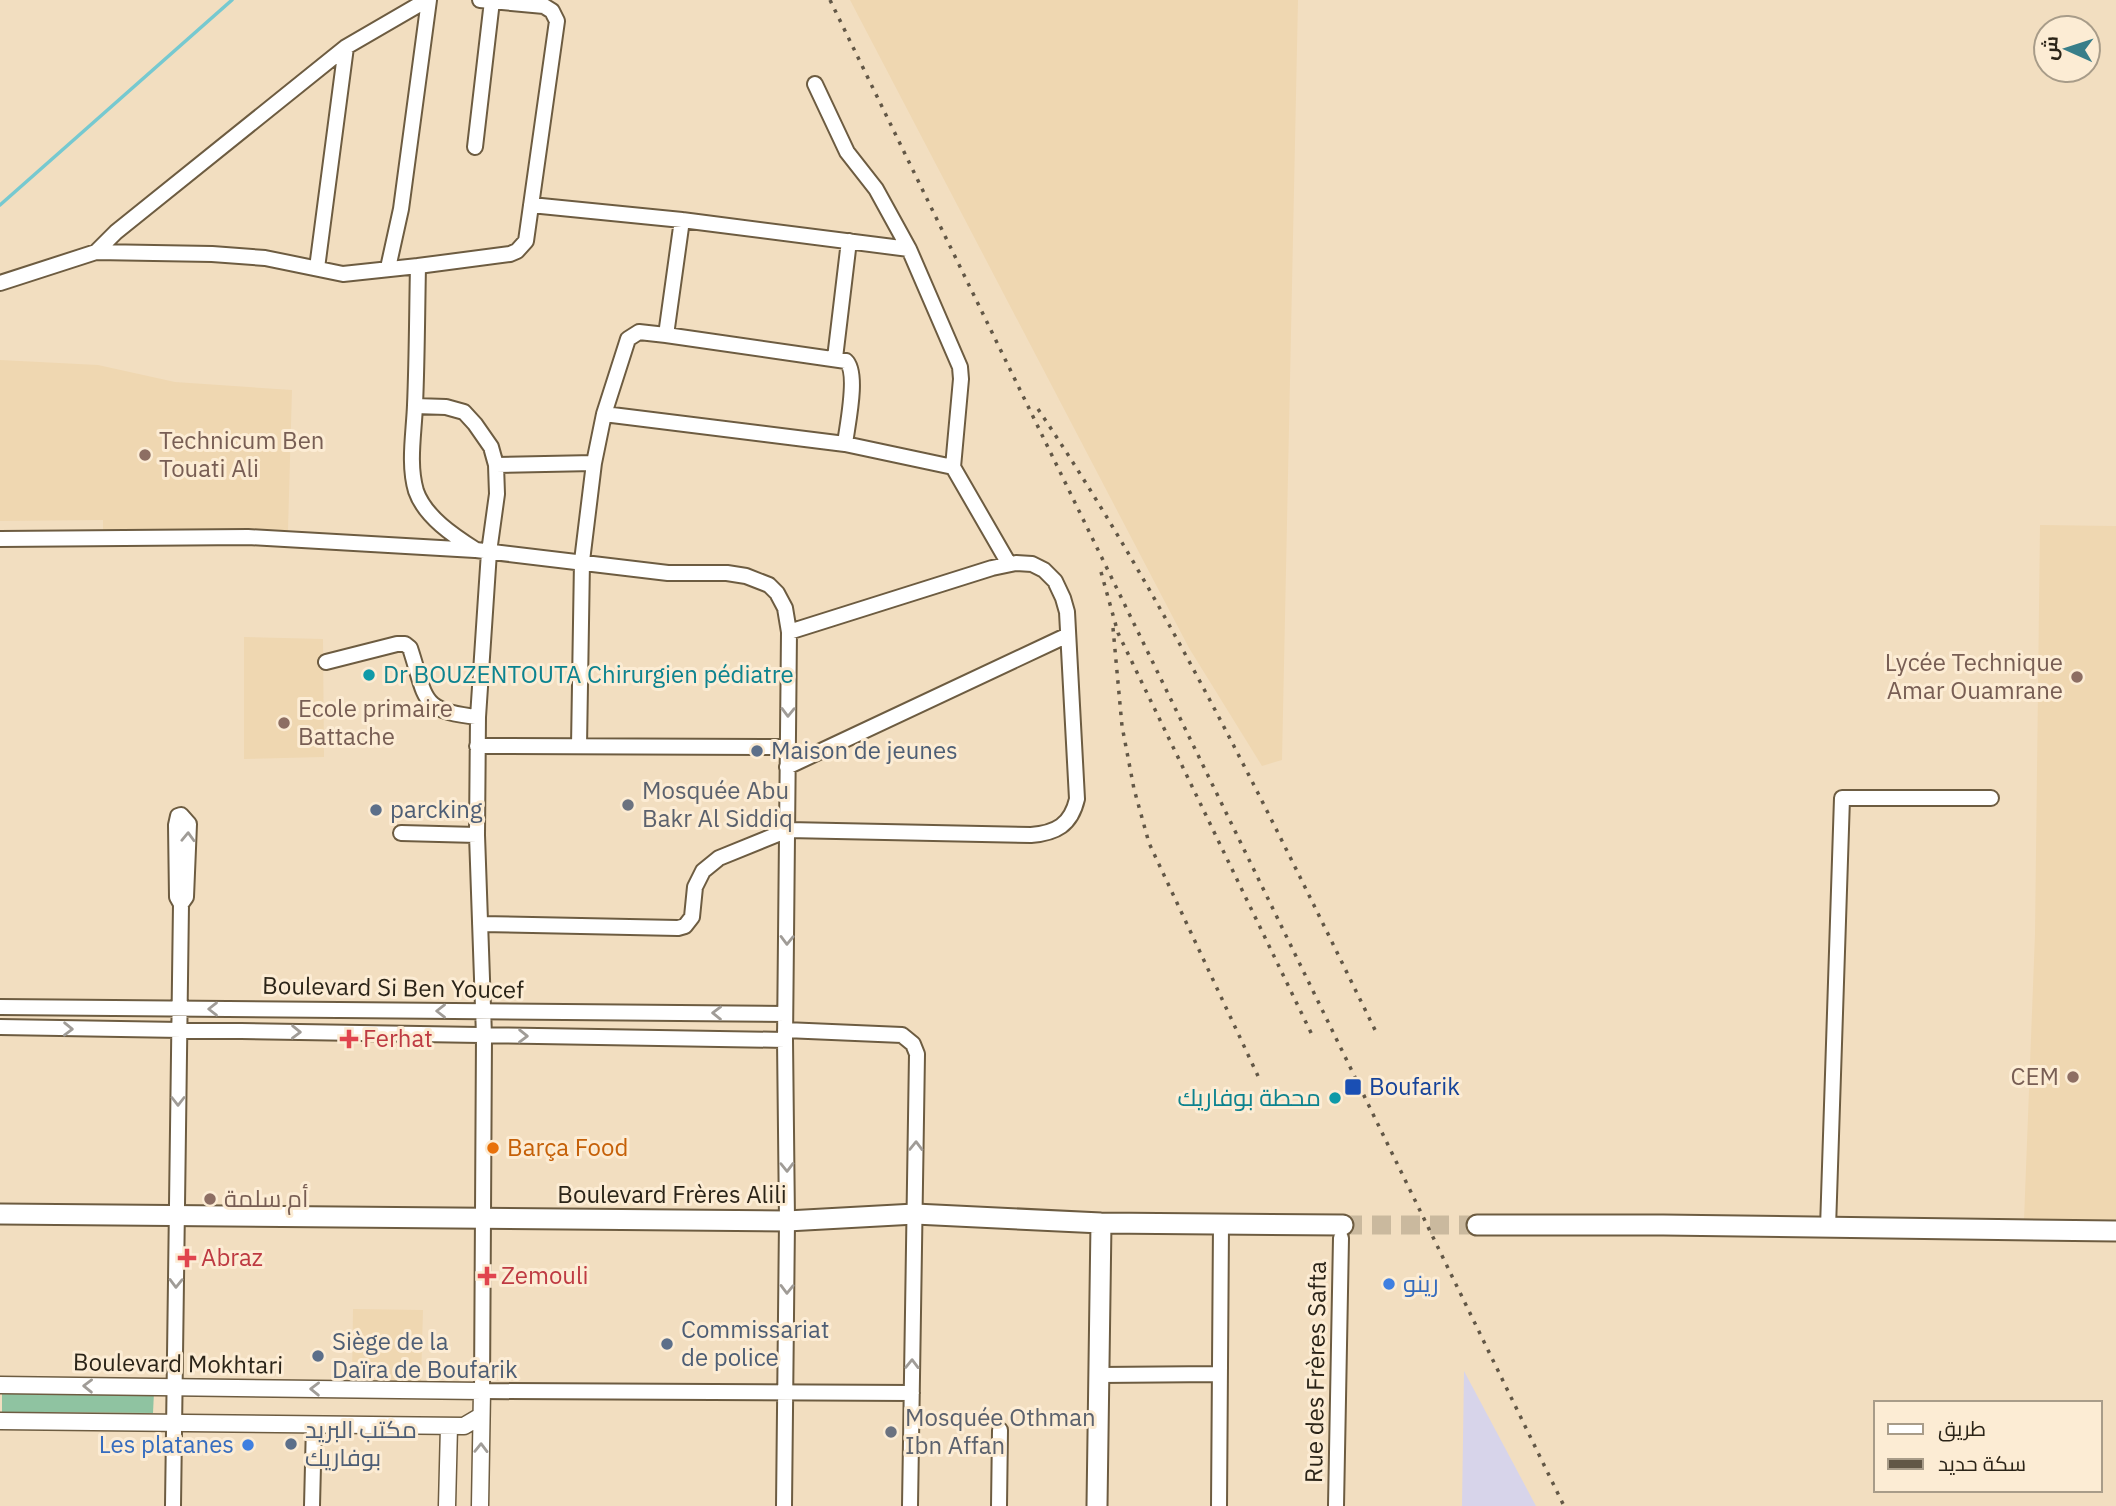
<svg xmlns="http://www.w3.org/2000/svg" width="2116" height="1506" viewBox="0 0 2116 1506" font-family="'IBM Plex Sans',Cairo,sans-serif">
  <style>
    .built { fill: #efd7b1 }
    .industrial { fill: #d7d4ea }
    .green { fill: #8fc3a1 }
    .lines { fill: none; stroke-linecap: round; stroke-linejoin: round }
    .stream { stroke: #76c9d0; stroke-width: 3.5 }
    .secondary-tunnel { stroke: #cab99e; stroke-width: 19; stroke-dasharray: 19 10; stroke-linecap: butt }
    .minor-casing { stroke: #6d5c41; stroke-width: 18 }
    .tertiary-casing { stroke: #6d5c41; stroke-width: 19 }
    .secondary-casing { stroke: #6d5c41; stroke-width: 23 }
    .minor { stroke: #fff; stroke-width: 14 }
    .tertiary { stroke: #fff; stroke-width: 16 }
    .secondary { stroke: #fff; stroke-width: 19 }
    .rail { stroke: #625746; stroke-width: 3.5; stroke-dasharray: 3.5 7; stroke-linecap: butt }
    .oneway { stroke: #a09c97 }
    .education-dot { fill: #8d6e63; stroke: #fcecd4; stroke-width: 2.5 }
    .culture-dot { fill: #0f9aa8; stroke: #fcecd4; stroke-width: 2.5 }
    .service-dot { fill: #5c6f8a; stroke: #fcecd4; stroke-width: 2.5 }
    .worship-dot { fill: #6b7280; stroke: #fcecd4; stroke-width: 2.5 }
    .health-dot { fill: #e0444e; stroke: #fcecd4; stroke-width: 2.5 }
    .transit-dot { fill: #1a4fb4; stroke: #fcecd4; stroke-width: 2.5 }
    .food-dot { fill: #e8710a; stroke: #fcecd4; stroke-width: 2.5 }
    .shop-dot { fill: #3f7fe0; stroke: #fcecd4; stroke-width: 2.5 }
    .labels { text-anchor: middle; stroke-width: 6; stroke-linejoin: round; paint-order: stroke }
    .education-label { font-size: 24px; fill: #785e54; stroke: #fcecd4; text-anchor: start }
    .culture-label { font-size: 24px; fill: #0d838f; stroke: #fcecd4; text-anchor: start }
    .service-label { font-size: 24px; fill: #4e5e75; stroke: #fcecd4; text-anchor: start }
    .worship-label { font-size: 24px; fill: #5b616d; stroke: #fcecd4; text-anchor: start }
    .street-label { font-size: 24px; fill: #2b2418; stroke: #fcecd4 }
    .health-label { font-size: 24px; fill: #be3a42; stroke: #fcecd4; text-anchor: start }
    .transit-label { font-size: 24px; fill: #164399; stroke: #fcecd4; text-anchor: start }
    .food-label { font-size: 24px; fill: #c56008; stroke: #fcecd4; text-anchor: start }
    .shop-label { font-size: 24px; fill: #366cbe; stroke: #fcecd4; text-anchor: start }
  </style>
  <rect width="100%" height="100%" fill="#f2dec0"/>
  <path class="built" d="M850 0H1298L1282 760 1262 766 1189 648Z
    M0 360 98 365 175 382 292 390 288 530H103V520L0 521Z
    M2040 525 2116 526V1220H2024L2035 934Z
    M244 637 323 639 324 757 244 759Z
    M353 1309 423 1310 421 1381 352 1380Z"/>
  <path class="industrial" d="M1464 1371 1536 1506H1462Z"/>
  <path class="green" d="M2 1391 154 1392 153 1413 2 1412Z"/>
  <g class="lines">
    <path class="stream" d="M0 205 232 0"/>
    <path class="secondary-tunnel" d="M1343 1225H1477"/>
    <defs>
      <path id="minor" d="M815 84 847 152 876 189 909 249
        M475 147 492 1
        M531 205 682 220 909 249 960 367 961 379 953 467 845 444 604 414 594 463 582 561 579 746
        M96 252 116 232 346 47 427 0
        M418 266 510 254 517 251 526 241 557 21 552 11 544 6 480 0
        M317 268 346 47
        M388 268 401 209 429 0
        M0 283 96 252 212 254 265 258 343 274 418 266C417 313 417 359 415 405 414 433 408 464 416 491 425 517 454 536 476 550L668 573H727L746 576 769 585 777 593 785 608 789 632 785 1040 787 1221 784 1506
        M666 335 682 220
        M835 358 849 241
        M415 406 446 407 464 412 475 424 491 447 496 465 497 494 489 552 478 717 477 835 484 1036 482 1391 912 1393
        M604 414 628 339 639 332 666 335 846 361C859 373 847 426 845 444
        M496 465 594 463
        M953 467 1009 564
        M0 539 248 537 475 550
        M326 662 397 644H405L410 648C427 699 419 711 478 717
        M477 746 787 747
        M787 767 1068 635
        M401 833 477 835
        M480 924 678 928 685 926 692 917 695 887 703 871 719 858 788 830 1031 835C1056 833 1071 825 1077 799L1067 612 1063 598 1055 581 1044 570 1032 564 1016 563 992 568 789 632
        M0 1007 785 1014
        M0 1027 785 1040
        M785 1030 902 1035 913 1044 917 1054 910 1506
        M1828 1228 1842 798H1991
        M1099 1375 1219 1374
        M173 1506 181 904 186 897 189 824 181 815 178 816 176 825 177 897 181 904
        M312 1506 314 1424
        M999 1506 1000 1430
        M1219 1506 1221 1224
        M1336 1506 1341 1238"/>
      <path id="tertiary" d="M0 1385 482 1391 480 1506
        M0 1421 464 1426 481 1416
        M447 1506 449 1426"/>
      <path id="secondary" d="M0 1214 787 1221 915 1214 1101 1223 1343 1225
        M1477 1225H1663L2116 1231
        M1097 1506 1101 1223"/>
    </defs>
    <use href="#minor" class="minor-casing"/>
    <use href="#tertiary" class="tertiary-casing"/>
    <use href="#secondary" class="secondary-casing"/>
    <use href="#minor" class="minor"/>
    <use href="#tertiary" class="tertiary"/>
    <use href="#secondary" class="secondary"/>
    <path class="rail" d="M830 0 1564 1506
      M1038 409C1171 607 1273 822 1378 1036
      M1101 572 1118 633 1314 1039
      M1113 628 1122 726 1134 789 1149 843 1258 1076"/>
  </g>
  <defs><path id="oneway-chevron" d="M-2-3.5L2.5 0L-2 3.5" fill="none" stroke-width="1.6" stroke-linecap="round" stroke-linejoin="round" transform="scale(1.75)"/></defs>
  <g class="oneway">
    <use href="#oneway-chevron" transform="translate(788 712) rotate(91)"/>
    <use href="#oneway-chevron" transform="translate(188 837) rotate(-88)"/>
    <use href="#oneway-chevron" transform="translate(787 940) rotate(91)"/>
    <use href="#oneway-chevron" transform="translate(213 1009) rotate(-180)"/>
    <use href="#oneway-chevron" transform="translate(441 1011) rotate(-180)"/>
    <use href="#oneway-chevron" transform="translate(717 1013) rotate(-179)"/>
    <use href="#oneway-chevron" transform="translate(68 1029) rotate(1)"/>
    <use href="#oneway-chevron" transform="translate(296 1032) rotate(1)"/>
    <use href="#oneway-chevron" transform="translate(523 1036) rotate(1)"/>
    <use href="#oneway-chevron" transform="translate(178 1101) rotate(90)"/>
    <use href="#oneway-chevron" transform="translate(916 1146) rotate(-89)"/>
    <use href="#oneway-chevron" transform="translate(787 1167) rotate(89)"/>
    <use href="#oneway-chevron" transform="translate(176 1283) rotate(91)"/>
    <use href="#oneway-chevron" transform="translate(787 1289) rotate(91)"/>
    <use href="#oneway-chevron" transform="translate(912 1364) rotate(-89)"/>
    <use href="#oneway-chevron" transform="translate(88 1386) rotate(-179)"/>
    <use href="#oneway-chevron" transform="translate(315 1389) rotate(-179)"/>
    <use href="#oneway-chevron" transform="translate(481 1448) rotate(-89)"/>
  </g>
  <g class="education-dot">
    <circle cx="145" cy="455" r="7"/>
    <circle cx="2077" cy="677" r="7"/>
    <circle cx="284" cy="723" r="7"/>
    <circle cx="2073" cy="1077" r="7"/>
    <circle cx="210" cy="1199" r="7"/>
  </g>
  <g class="culture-dot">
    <circle cx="369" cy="675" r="7"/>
    <circle cx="1335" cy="1098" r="7"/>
  </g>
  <g class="service-dot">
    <circle cx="757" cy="751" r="7"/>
    <circle cx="376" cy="810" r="7"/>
    <circle cx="667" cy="1344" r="7"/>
    <circle cx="318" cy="1356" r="7"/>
    <circle cx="291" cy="1444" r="7"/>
  </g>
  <g class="worship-dot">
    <circle cx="628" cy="805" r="7"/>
    <circle cx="891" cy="1432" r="7"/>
  </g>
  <g class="health-dot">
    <path d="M345.5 1028.5h7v7h7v7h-7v7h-7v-7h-7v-7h7z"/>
    <path d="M183.5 1247.5h7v7h7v7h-7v7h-7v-7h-7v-7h7z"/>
    <path d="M483.5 1265.5h7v7h7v7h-7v7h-7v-7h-7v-7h7z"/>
  </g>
  <rect class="transit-dot" x="1344" y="1078" width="18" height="18" rx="3.5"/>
  <circle class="food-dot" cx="493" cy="1148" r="7"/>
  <g class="shop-dot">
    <circle cx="1389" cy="1284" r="7"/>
    <circle cx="248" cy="1445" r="7"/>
  </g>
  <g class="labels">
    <g class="education-label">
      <text x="159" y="449">Technicum Ben<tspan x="159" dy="28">Touati Ali</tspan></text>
      <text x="2063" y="671" text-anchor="end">Lycée Technique<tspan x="2063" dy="28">Amar Ouamrane</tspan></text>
      <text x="298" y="717">Ecole primaire<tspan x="298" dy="28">Battache</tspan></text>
      <text x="2059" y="1085" text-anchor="end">CEM</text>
      <text x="224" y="1207">أم سلمة</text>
    </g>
    <g class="culture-label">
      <text x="383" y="683">Dr BOUZENTOUTA Chirurgien pédiatre</text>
      <text x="1321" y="1106" text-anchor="end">محطة بوفاريك</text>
    </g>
    <g class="service-label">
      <text x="771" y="759">Maison de jeunes</text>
      <text x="390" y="818">parcking</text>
      <text x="681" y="1338">Commissariat<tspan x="681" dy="28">de police</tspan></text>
      <text x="332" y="1350">Siège de la<tspan x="332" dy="28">Daïra de Boufarik</tspan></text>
      <text x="305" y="1438">مكتب البريد<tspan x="305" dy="28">بوفاريك</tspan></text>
    </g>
    <g class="worship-label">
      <text x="642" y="799">Mosquée Abu<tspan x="642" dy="28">Bakr Al Siddiq</tspan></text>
      <text x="905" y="1426">Mosquée Othman<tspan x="905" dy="28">Ibn Affan</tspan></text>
    </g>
    <g class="street-label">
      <text transform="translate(393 988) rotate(1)" y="8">Boulevard Si Ben Youcef</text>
      <text x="672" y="1203">Boulevard Frères Alili</text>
      <text transform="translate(178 1364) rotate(1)" y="8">Boulevard Mokhtari</text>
      <text transform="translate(1316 1372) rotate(-89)" y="8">Rue des Frères Safta</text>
    </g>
    <g class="health-label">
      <text x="363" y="1047">Ferhat</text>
      <text x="201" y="1266">Abraz</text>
      <text x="501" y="1284">Zemouli</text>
    </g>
    <g class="transit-label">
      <text x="1369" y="1095">Boufarik</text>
    </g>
    <g class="food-label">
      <text x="507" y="1156">Barça Food</text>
    </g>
    <g class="shop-label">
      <text x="1403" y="1292">رينو</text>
      <text x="234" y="1453" text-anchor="end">Les platanes</text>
    </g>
  </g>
  <rect x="1874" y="1401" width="228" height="91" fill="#fcecd4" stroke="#a89c89" stroke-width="2"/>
  <rect x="1888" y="1424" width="35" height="10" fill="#ffffff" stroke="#a89c89" stroke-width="2"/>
  <text x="1938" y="1436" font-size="21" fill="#2b2418">طريق</text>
  <rect x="1888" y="1459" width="35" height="10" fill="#625746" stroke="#a89c89" stroke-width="2"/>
  <text x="1938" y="1471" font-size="21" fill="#2b2418">سكة حديد</text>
  <g transform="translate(2067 49) rotate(273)"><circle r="33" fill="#fcecd4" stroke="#a89c89" stroke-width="2"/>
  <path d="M0-5L12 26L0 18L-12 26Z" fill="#387e89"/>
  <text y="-10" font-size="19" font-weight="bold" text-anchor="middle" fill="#2b2418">ش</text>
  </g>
</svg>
